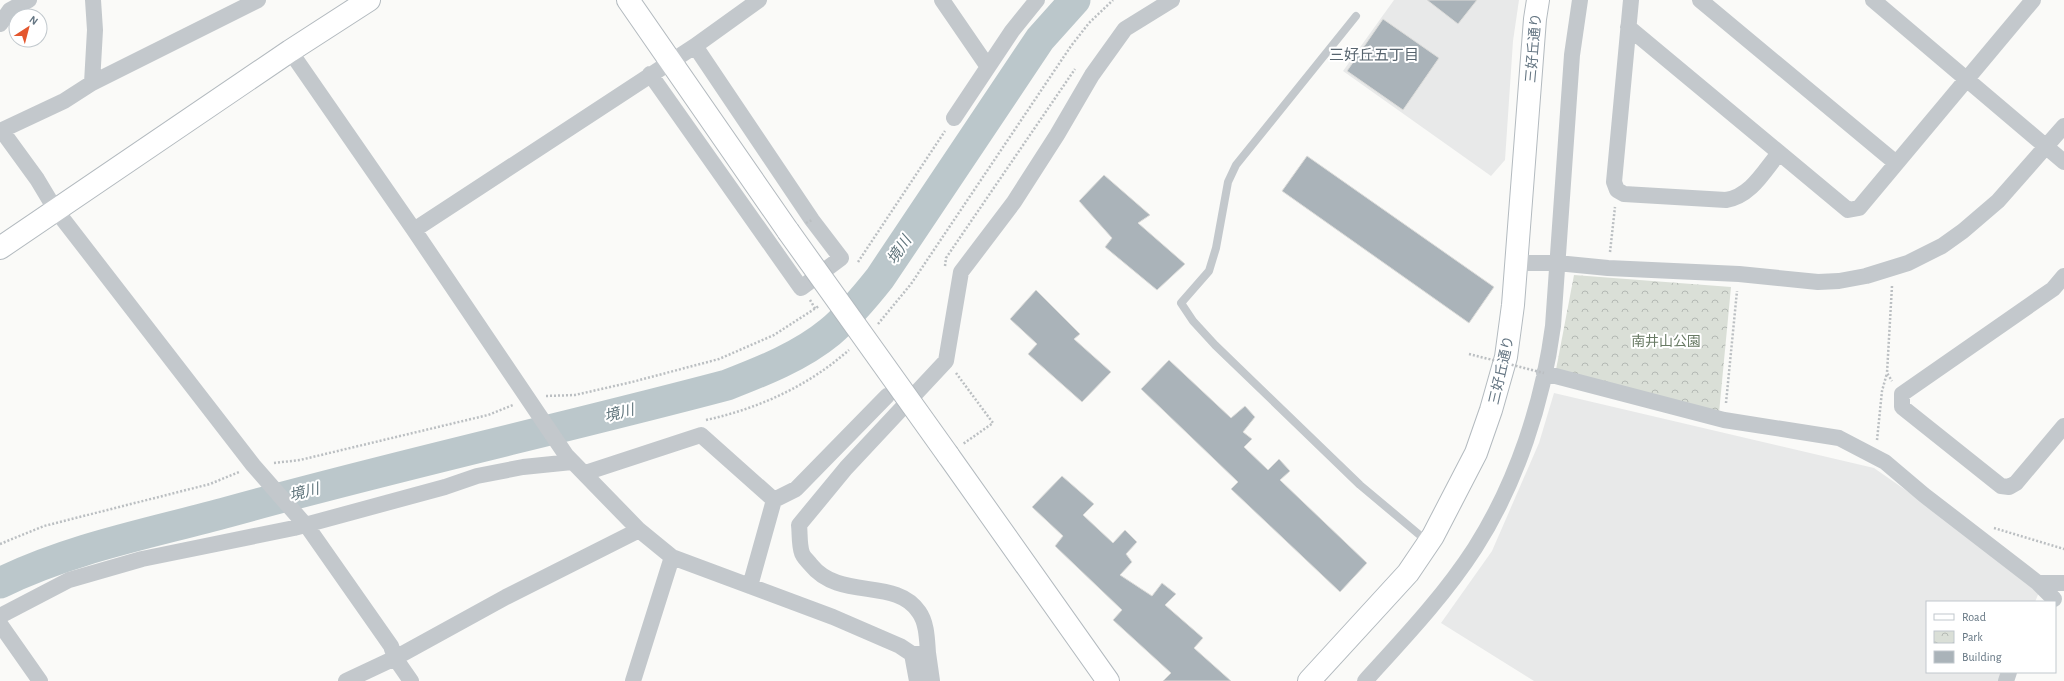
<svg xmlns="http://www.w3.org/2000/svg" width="2064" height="681" viewBox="0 0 2064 681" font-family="'Alegreya Sans','Noto Sans JP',sans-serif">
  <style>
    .built { fill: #e8e9e9 }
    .park { fill: url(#park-crowns) }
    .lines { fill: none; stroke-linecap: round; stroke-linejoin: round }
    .river { stroke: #bbc7cb; stroke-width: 31 }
    .building { fill: #aab3b9; stroke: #dcdcda }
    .secondary-casing { stroke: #b3babf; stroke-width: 24 }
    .path { stroke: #bbbfc2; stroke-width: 2.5; stroke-dasharray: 2 2; stroke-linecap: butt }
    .lane { stroke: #c3c8cc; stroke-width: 8 }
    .street { stroke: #c3c8cc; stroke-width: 16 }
    .secondary { stroke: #fff; stroke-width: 22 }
    .secondary-bridge-casing { stroke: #b3babf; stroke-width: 24; stroke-linecap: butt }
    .path-bridge { stroke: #bbbfc2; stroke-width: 2.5; stroke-dasharray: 2 2; stroke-linecap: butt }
    .secondary-bridge { stroke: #fff; stroke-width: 22 }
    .labels { text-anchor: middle; stroke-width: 4; stroke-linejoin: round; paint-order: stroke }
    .street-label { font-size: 14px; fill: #657683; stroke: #fff }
    .park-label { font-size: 14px; fill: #687a64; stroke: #fff }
    .neighbourhood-label { font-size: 15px; fill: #57646e; stroke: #fff }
    .water-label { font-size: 15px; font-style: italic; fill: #60757c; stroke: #fff }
  </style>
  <defs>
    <pattern id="park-crowns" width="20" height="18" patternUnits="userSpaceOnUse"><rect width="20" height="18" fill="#dadfd7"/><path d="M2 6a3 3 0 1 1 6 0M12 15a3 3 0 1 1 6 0" fill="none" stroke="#b4b9b4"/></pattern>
  </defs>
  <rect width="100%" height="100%" fill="#fafaf8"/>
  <path class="built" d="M1394 0H1519L1513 41 1505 160 1491 176 1343 71Z
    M1554 393 1874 468 2042 585 2035 602H1927V672H2005L2001 681H1534L1441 623 1492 551 1539 443Z"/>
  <path class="park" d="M1574 275 1731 287 1719 413 1555 375Z"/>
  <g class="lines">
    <path class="river" d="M0 583C71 548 151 533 228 512 393 466 561 429 727 385 763 371 801 356 830 332 849 316 865 297 880 278L1040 39 1075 0"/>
  </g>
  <path class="building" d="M1427 0H1477L1458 24Z
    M1383 19 1439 58 1403 110 1347 71Z
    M1307 156 1494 287 1469 323 1282 191Z
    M1104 175 1150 215 1138 223 1185 264 1157 290 1105 247 1112 238 1079 201Z
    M1036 290 1080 334 1074 339 1111 372 1082 402 1028 354 1037 344 1010 319Z
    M1169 360 1231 418 1245 406 1255 417 1243 432 1252 439 1244 447 1268 470 1279 459 1290 471 1280 480 1367 563 1340 592 1231 489 1238 482 1141 389Z
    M1062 476 1094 504 1083 515 1113 543 1125 530 1137 542 1126 554 1132 562 1120 575 1152 596 1162 583 1176 594 1165 605 1203 638 1194 648 1231 681H1163L1171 673 1113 620 1122 610 1055 546 1063 536 1032 507Z"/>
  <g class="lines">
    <defs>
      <path id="secondary" d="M628 0 788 231
        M0 248 290 51 369 0
        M948 455 1108 681
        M1309 681 1408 573 1433 536 1476 453 1491 410 1506 357 1513 305 1535 19 1538 0"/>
    </defs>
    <use href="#secondary" class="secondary-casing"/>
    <path class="path" d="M1610 252 1615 207
      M858 262 945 131
      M945 266 946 258 1075 69
      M1892 286 1887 373 1892 381
      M810 300 816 310
      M878 324 911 284 1071 46 1089 23 1113 0
      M956 373 993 423 963 444
      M546 396 575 395 632 382 719 359 774 335 819 306
      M1726 403 1737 291
      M706 420C760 408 808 386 849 350
      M1877 440 1882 391 1887 373
      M274 463 300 460 488 415 513 405
      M1994 528 2064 549
      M0 544 44 526 210 484 239 472"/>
    <path class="lane" d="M1356 16 1236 165 1228 182 1216 248 1209 271 1181 303 1193 321 1215 345 1360 485 1428 542"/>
    <path class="street" d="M942 0 988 67
      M1631 0 1614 182 1617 190 1624 194 1726 200C1751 196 1764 171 1779 153
      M1700 0 1896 163
      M1873 0 2064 162
      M0 24 10 10 29 0
      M1628 27 1848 210 1859 208 2033 0
      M290 51 414 230 566 455 639 530 672 557 833 617 900 646 912 654 917 681
      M650 74 801 288 841 258 812 220 695 46
      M92 83 95 30 93 0
      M954 118 1012 31 1037 0
      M0 131 64 101 92 83 258 0
      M2 131 37 179 55 209 253 465 309 529 391 646 395 658 411 681
      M414 230 695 46 759 0
      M1515 263H1557L1608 268 1739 274 1818 282 1839 281 1866 276 1908 263 1942 246 1963 231 1998 201 2064 126
      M2064 276 2053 289 1902 394V407L2001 486 2009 487 2016 483 2064 426
      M1544 373 1724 420 1839 438 1885 462 1924 495 2038 583H2064
      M585 473 701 435 774 500
      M2038 583 2054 599
      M750 586 774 500 796 489 887 396
      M0 616 69 580 142 559 294 528 445 487 477 476 523 467 572 462
      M0 624 40 681
      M928 653 932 681
      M912 654 928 653C927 640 927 623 919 612 896 577 840 601 811 565 808 561 803 557 802 553 799 545 800 533 799 525L846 468 946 361 961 272 1014 202 1057 135 1092 75 1125 29 1172 0
      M346 681 395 658 506 597 639 530
      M633 681 672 557
      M1365 681C1404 638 1444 596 1475 548 1517 482 1543 402 1553 326L1572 55 1580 0
      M2006 681 2009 672"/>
    <use href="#secondary" class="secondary"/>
    <defs>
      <path id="secondary-bridge" d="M788 231 948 455"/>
    </defs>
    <use href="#secondary-bridge" class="secondary-bridge-casing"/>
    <path class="path-bridge" d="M806 223 812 220
      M1469 354 1544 373"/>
    <use href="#secondary-bridge" class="secondary-bridge"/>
  </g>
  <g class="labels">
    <g class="street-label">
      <text transform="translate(1533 48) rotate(-85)" y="5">三好丘通り</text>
      <text transform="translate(1501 370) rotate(-77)" y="5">三好丘通り</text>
    </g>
    <g class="park-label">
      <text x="1666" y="346">南井山公園</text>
    </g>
    <g class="neighbourhood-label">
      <text x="1374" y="60">三好丘五丁目</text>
    </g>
    <g class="water-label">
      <text transform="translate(899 250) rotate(-56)" y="5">境川</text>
      <text transform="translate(619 413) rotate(-14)" y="5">境川</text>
      <text transform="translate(304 492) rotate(-14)" y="5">境川</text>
    </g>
  </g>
  <rect x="1926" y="601" width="130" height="72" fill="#ffffff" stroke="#c1c8cd"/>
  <rect x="1934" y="614" width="20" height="6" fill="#ffffff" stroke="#c1c8cd"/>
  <text x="1962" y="621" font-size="12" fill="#657683">Road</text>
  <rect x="1934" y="631" width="20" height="12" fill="url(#park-crowns)" stroke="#c1c8cd"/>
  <text x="1962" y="641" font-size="12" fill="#657683">Park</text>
  <rect x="1934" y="651" width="20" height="12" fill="#aab3b9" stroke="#c1c8cd"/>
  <text x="1962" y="661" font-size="12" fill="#657683">Building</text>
  <g transform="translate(28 28) rotate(36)"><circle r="19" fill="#ffffff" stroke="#c1c8cd"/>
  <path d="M0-3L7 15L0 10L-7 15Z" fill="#e4572e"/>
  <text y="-6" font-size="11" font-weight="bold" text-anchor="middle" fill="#657683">N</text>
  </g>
</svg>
